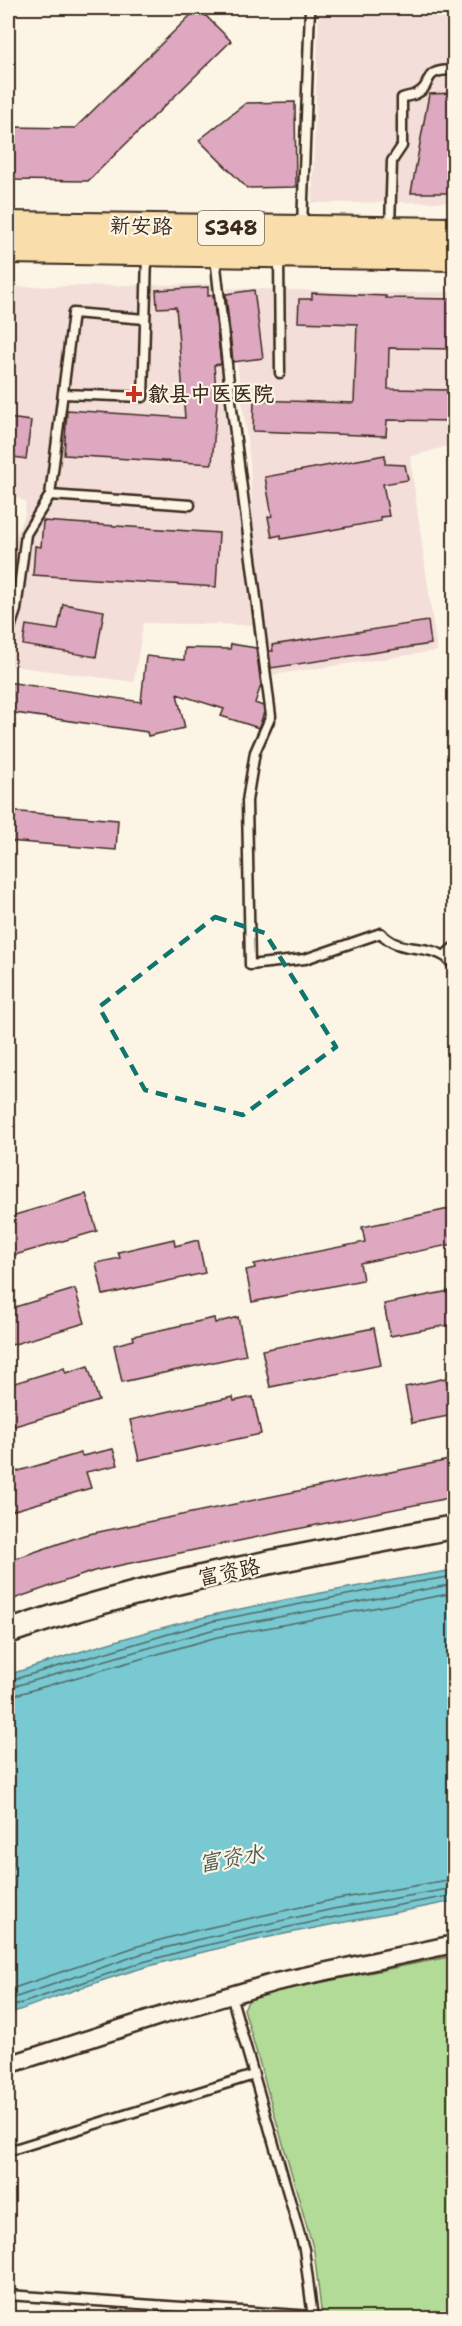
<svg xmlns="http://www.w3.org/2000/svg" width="462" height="2326" viewBox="0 0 462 2326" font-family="'Shantell Sans','LXGW WenKai TC',sans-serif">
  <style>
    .built { fill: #f3deda }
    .green { fill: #b2db98; stroke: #76825b; stroke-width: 1.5 }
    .water { fill: #78c9d1; stroke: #608989; stroke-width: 1.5 }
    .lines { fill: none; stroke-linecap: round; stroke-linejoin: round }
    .shore { stroke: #536a66; stroke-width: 1.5 }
    .building { fill: #dda8c0; stroke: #3b2a1e; stroke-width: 1.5 }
    .lane-casing { stroke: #3b2a1e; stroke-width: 13 }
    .street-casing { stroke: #3b2a1e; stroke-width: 21 }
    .secondary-casing { stroke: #3b2a1e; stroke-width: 27 }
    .primary-casing { stroke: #3b2a1e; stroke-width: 30 }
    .lane { stroke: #fcf5e5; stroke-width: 8 }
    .street { stroke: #fcf5e5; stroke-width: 16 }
    .secondary { stroke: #fcf5e5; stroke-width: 22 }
    .primary { stroke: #f9deab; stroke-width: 26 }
    .marked { fill: none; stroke: #0f766e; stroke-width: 4.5; stroke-dasharray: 12 8; stroke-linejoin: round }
    .poi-dot { fill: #c8321e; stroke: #fcf5e5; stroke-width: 2 }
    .labels { text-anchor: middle; stroke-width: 4.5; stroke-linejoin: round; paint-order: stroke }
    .shield { fill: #fcf5e5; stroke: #75675a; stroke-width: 1.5 }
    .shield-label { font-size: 20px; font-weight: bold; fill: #3b2a1e }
    .street-label { font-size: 21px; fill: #3b2a1e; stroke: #fcf5e5 }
    .poi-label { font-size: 21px; font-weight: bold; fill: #3b2a1e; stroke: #fcf5e5; text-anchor: start }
    .water-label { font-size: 22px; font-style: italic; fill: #4d5a54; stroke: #fcf5e5 }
  </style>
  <rect width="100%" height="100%" fill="#fcf5e5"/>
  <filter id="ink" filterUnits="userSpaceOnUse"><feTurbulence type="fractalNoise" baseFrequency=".0167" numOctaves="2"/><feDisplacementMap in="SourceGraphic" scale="12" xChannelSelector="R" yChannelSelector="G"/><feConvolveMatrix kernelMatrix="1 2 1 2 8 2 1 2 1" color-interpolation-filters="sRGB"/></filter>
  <g filter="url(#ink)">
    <path class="built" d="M319 8H395L401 17 454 11V202L312 203Z
      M214 284 253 625 143 623 134 682 12 666 8 663V552L24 517 26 502 8 493V287Z
      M227 288 392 293 454 292V444L410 457 437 651 272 675 252 524 250 462Z"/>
    <path class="green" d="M454 1956V2318H322L314 2251 244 2009 251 1996Z"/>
    <path class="water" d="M454 1570V1901C352 1922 247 1938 146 1967 99 1980 54 1998 8 2014V1675C74 1653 144 1631 213 1615 293 1597 374 1583 454 1570Z"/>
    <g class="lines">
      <path class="shore" d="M8 1681 213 1621 388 1587 454 1576
        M8 1688 215 1629 454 1584
        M8 1697 217 1637 454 1593
        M8 1990 138 1946 194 1931 332 1900 454 1879
        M8 2000 141 1954 196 1940 333 1909 454 1888
        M8 2008 143 1962 198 1947 335 1917 454 1895"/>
    </g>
    <path class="building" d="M198 8 231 41 88 181 8 180V127L75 128Z
      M454 93V193H411L429 94Z
      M295 102 296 187 247 188 199 140 246 103Z
      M208 287V296L213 295 221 364 214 365 217 403 212 464 64 455 67 410 185 418 176 307 157 308 156 290Z
      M254 290 263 358 233 362 226 294Z
      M312 293 386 296V298L454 299V349L389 348 388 389 454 390V421L387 420 386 436 253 431 254 400 354 403 357 324 298 322 299 299H312Z
      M8 418 31 421 26 459 8 456Z
      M385 455V464L405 465 408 480 383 484 389 516 380 517 381 521 281 539V535L272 537 268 517 272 516 265 477Z
      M43 521 219 533 216 587 33 575 35 546 41 547Z
      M63 604 104 611 96 657 23 645 26 625 58 630Z
      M428 621 431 644 271 668 269 651H273L272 645Z
      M231 644 256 648 261 685 255 703 263 706 264 712 259 728 221 716 224 709 177 694 185 728 148 736 147 732 8 712V682L141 702 146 656 184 660 185 648 230 649Z
      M8 811 118 820 116 850 8 841Z
      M86 1194 97 1231 8 1257V1217Z
      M454 1208V1244L360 1263 363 1280 252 1302 246 1270 255 1268 254 1264 365 1242 362 1227Z
      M174 1239 175 1246 198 1240 205 1273 103 1295 96 1263 120 1258 118 1252Z
      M75 1289 85 1323 8 1346V1309Z
      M454 1290V1324L390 1336 384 1304Z
      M238 1317 246 1355 122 1382 114 1345 134 1340 133 1336 214 1318 215 1323Z
      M374 1328 381 1365 270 1387 262 1350Z
      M88 1366 99 1401 8 1428V1385L64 1368 66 1373Z
      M446 1378 447 1383 454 1381V1415L412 1423 405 1387Z
      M233 1397 234 1401 253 1397 261 1434 139 1460 130 1420Z
      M113 1449 118 1465 86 1472 91 1488 8 1512V1474L81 1453 82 1456Z
      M454 1459V1497L126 1564 94 1571 8 1601V1561L84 1535Z"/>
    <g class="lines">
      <defs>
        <path id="lane" d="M302 226 310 8
          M390 227 392 161 402 146V98C406 96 412 96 416 94 436 84 418 70 454 70
          M279 256 280 373
          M215 257 232 409 271 716 255 752 247 801 250 965 305 959 381 933C397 953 425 944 444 956 448 958 452 964 454 967
          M145 319 73 313 50 495 190 505
          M63 394 143 397 147 256
          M8 634 16 610 26 534 50 495
          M444 956 454 947
          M231 1995 304 2249 313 2318
          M8 2151 254 2075
          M8 2295 313 2316"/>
        <path id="street" d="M8 2065 163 2015 276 1982 454 1944"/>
        <path id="secondary" d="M8 1632C152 1581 304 1555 454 1527"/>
        <path id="primary" d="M8 225 454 231
          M8 250 454 257"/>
      </defs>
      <use href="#lane" class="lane-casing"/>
      <use href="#street" class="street-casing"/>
      <use href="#secondary" class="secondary-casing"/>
      <use href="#primary" class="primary-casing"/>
      <use href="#lane" class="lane"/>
      <use href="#street" class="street"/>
      <use href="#secondary" class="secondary"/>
      <use href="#primary" class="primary"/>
    </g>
  </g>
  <path class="marked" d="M215 917 265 933 336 1047 243 1115 145 1090 99 1007Z"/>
  <path class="poi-dot" d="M131 385h6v6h6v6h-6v6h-6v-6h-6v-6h6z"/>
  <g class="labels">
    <rect class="shield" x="198" y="211" width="66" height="34" rx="4.5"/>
    <g class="shield-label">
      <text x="231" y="235">S348</text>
    </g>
    <g class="street-label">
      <text transform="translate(141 226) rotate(1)" y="7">新安路</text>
      <text transform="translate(229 1572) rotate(-12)" y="7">富资路</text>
    </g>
    <g class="poi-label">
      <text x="148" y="401">歙县中医医院</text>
    </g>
    <g class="water-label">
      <text transform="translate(231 1858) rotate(-10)" y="8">富资水</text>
    </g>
  </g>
  <rect width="462" height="2326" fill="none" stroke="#fcf5e5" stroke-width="30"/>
  <rect x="15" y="15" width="432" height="2296" fill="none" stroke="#3b2a1e" stroke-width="2" filter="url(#ink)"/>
</svg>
